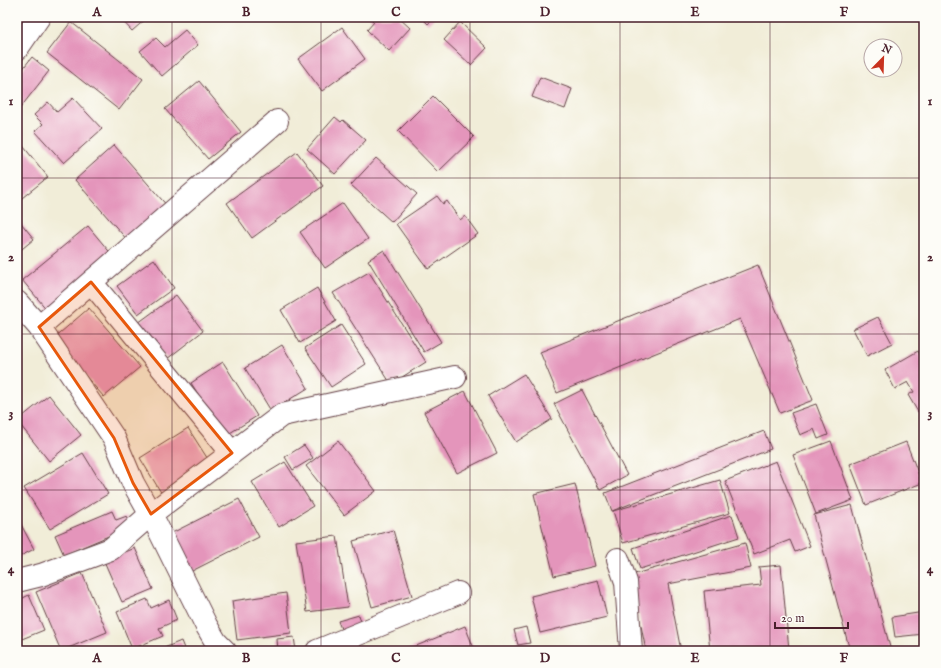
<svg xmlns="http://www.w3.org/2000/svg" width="941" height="668" viewBox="0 0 941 668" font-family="'IM FELL English',serif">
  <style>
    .building { fill: #e495bb }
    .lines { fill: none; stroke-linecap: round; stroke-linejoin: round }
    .minor-casing { stroke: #633e45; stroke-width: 24 }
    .minor { stroke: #fff; stroke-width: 22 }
    .marked { fill: #e8590c; fill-opacity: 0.2; stroke: #e8590c; stroke-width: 3; stroke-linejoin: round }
    .grid { fill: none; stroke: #4a1f2b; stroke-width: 1; stroke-opacity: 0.55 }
    .neatline { fill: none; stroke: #4a1f2b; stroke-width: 1.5 }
    .grid-label { font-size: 13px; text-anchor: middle; font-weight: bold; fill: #4a1f2b }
  </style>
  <rect width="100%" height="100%" fill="#fdfcf7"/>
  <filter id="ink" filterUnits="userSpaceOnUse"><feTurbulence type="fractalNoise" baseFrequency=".025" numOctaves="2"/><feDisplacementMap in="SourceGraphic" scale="8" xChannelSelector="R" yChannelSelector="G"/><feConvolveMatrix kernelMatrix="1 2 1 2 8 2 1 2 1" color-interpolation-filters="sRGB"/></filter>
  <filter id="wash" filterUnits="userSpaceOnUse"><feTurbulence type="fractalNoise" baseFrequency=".012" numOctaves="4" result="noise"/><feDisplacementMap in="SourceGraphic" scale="16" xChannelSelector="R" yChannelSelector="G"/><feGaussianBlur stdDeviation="0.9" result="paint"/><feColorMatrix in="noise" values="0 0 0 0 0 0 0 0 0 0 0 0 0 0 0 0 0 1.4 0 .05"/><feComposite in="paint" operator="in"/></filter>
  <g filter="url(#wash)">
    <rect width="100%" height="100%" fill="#f1edd8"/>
    <g id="blocks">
      <path class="building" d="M17 17H30L21 29 17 23Z
        M119 17H148L132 31Z
        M369 17H398L410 28 389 51 367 30 374 22Z
        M421 17H435L428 24Z
        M71 22 143 79 119 110 47 53Z
        M460 22 487 48 471 65 444 40Z
        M342 27 365 59 322 91 298 59Z
        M185 30 198 45 162 76 140 51 156 38 165 47Z
        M32 57 49 71 17 112V76Z
        M540 77 572 89 565 109 532 97Z
        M199 81 241 132 208 159 165 109Z
        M433 96 474 137 438 172 398 131Z
        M73 98 102 129 64 163 35 131 43 124 34 115 48 102 57 112Z
        M335 117 341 122 343 120 366 140 335 174 307 149Z
        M19 141 48 177 17 202V143Z
        M114 145 169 208 129 242 75 180Z
        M297 152 323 186 252 238 227 203Z
        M376 158 417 194 392 222 351 185Z
        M437 196 443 204 447 201 460 220 465 216 478 234 428 269 396 224Z
        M343 203 368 239 325 268 300 232Z
        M17 218 34 239 17 253Z
        M88 226 113 256 48 311 22 280Z
        M384 250 441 342 424 352 368 260Z
        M154 259 174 288 138 314 117 286Z
        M758 265 813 400 780 413 740 319 557 393 540 352Z
        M369 272 426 362 391 384 333 293Z
        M317 288 336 321 300 343 281 310Z
        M176 295 203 331 167 359 138 323Z
        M89 308 140 367 104 397 53 339Z
        M878 317 892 343 867 356 853 329Z
        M341 325 366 364 331 387 305 348Z
        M282 345 308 388 271 411 245 368Z
        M918 351 924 363V409L918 412 908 395 914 392 908 382 895 389 885 370Z
        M223 362 257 416 225 436 191 383Z
        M524 374 552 419 516 442 488 396Z
        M582 390 627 475 600 490 554 404Z
        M465 391 497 453 457 473 424 412Z
        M49 395 81 435 49 461 17 421Z
        M816 404 828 435 818 439 814 429 800 435 791 413Z
        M188 428 211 464 162 494 140 458Z
        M764 431 771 449 612 511 605 493Z
        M338 441 376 491 344 515 306 466Z
        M831 441 853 500 816 514 793 455Z
        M906 442 922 483 866 505 850 464Z
        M304 445 313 458 293 470 285 457Z
        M83 453 108 494 50 529 24 488Z
        M776 461 810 546 795 552 790 540 754 554 725 481Z
        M285 462 313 506 279 527 252 482Z
        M720 480 730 513 623 543 613 511Z
        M575 484 595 566 554 576 534 494Z
        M239 499 259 537 190 572 170 534Z
        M852 505 891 651H850L814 515Z
        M112 511 116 520 127 516 132 526 64 555 55 535Z
        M732 515 739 537 640 569 633 548Z
        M17 517 34 549 17 558Z
        M393 530 412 596 372 607 353 541Z
        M337 536 348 607 307 612 296 541Z
        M745 543 751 568 668 584 681 651H646L631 575Z
        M135 548 153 589 122 602 104 561Z
        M781 565 789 650 710 651 704 591 761 585 759 567Z
        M82 573 107 632 61 651 36 592Z
        M598 580 607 617 540 633 531 596Z
        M286 593 291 633 237 640 232 601Z
        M29 595 44 630 17 641V601Z
        M147 599 151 608 169 600 177 620 159 628 163 636 132 649 117 612Z
        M924 612V634L895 637 892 617Z
        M359 615 363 628 343 634 338 621Z
        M465 626 475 651H404Z
        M526 627 530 643 518 645 514 630Z
        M294 637 296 651H278L277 639Z
        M181 641 185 651H157Z"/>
    </g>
  </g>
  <g filter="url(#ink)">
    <use href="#blocks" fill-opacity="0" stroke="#633e45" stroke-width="1"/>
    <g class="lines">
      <defs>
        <path id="minor" d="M17 49 39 17
          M91 282 232 453
          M17 302 39 327 114 438 133 483 156 524 206 625 216 642 225 651
          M39 327 277 121
          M618 559 626 582 631 651
          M17 581 41 575 111 549 151 514 282 415 455 377
          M317 651 458 593"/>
      </defs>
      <use href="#minor" class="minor-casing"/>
      <use href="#minor" class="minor"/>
    </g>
  </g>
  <path class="marked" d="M91 282 232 453 151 514 133 483 114 438 39 327Z"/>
  <path class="grid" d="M172 17V651M321 17V651M470 17V651M620 17V651M770 17V651M17 178H924M17 334H924M17 490H924"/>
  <rect width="941" height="668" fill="none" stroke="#fdfcf7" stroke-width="44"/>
  <g transform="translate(883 58) rotate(23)"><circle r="19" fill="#fdfcf7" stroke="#b5a4a5"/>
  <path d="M0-3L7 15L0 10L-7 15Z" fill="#c8321e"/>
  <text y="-6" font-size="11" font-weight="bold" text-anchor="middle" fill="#4a1f2b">N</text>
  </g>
  <path d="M775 622v6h73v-6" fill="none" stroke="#4a1f2b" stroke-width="2"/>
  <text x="781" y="622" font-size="12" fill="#4a1f2b" stroke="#fdfcf7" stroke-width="3" paint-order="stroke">20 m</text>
  <rect x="22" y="22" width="897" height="624" class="neatline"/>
  <g class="grid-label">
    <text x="97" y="16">A</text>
    <text x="246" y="16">B</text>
    <text x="396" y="16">C</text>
    <text x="545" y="16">D</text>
    <text x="695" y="16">E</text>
    <text x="844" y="16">F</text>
    <text x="11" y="105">1</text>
    <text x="930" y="105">1</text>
    <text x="11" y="261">2</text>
    <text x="930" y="261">2</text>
    <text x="11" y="417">3</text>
    <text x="930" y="417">3</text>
    <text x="11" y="573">4</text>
    <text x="930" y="573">4</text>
    <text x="97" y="662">A</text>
    <text x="246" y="662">B</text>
    <text x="396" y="662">C</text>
    <text x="545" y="662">D</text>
    <text x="695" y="662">E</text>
    <text x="844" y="662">F</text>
  </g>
</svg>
